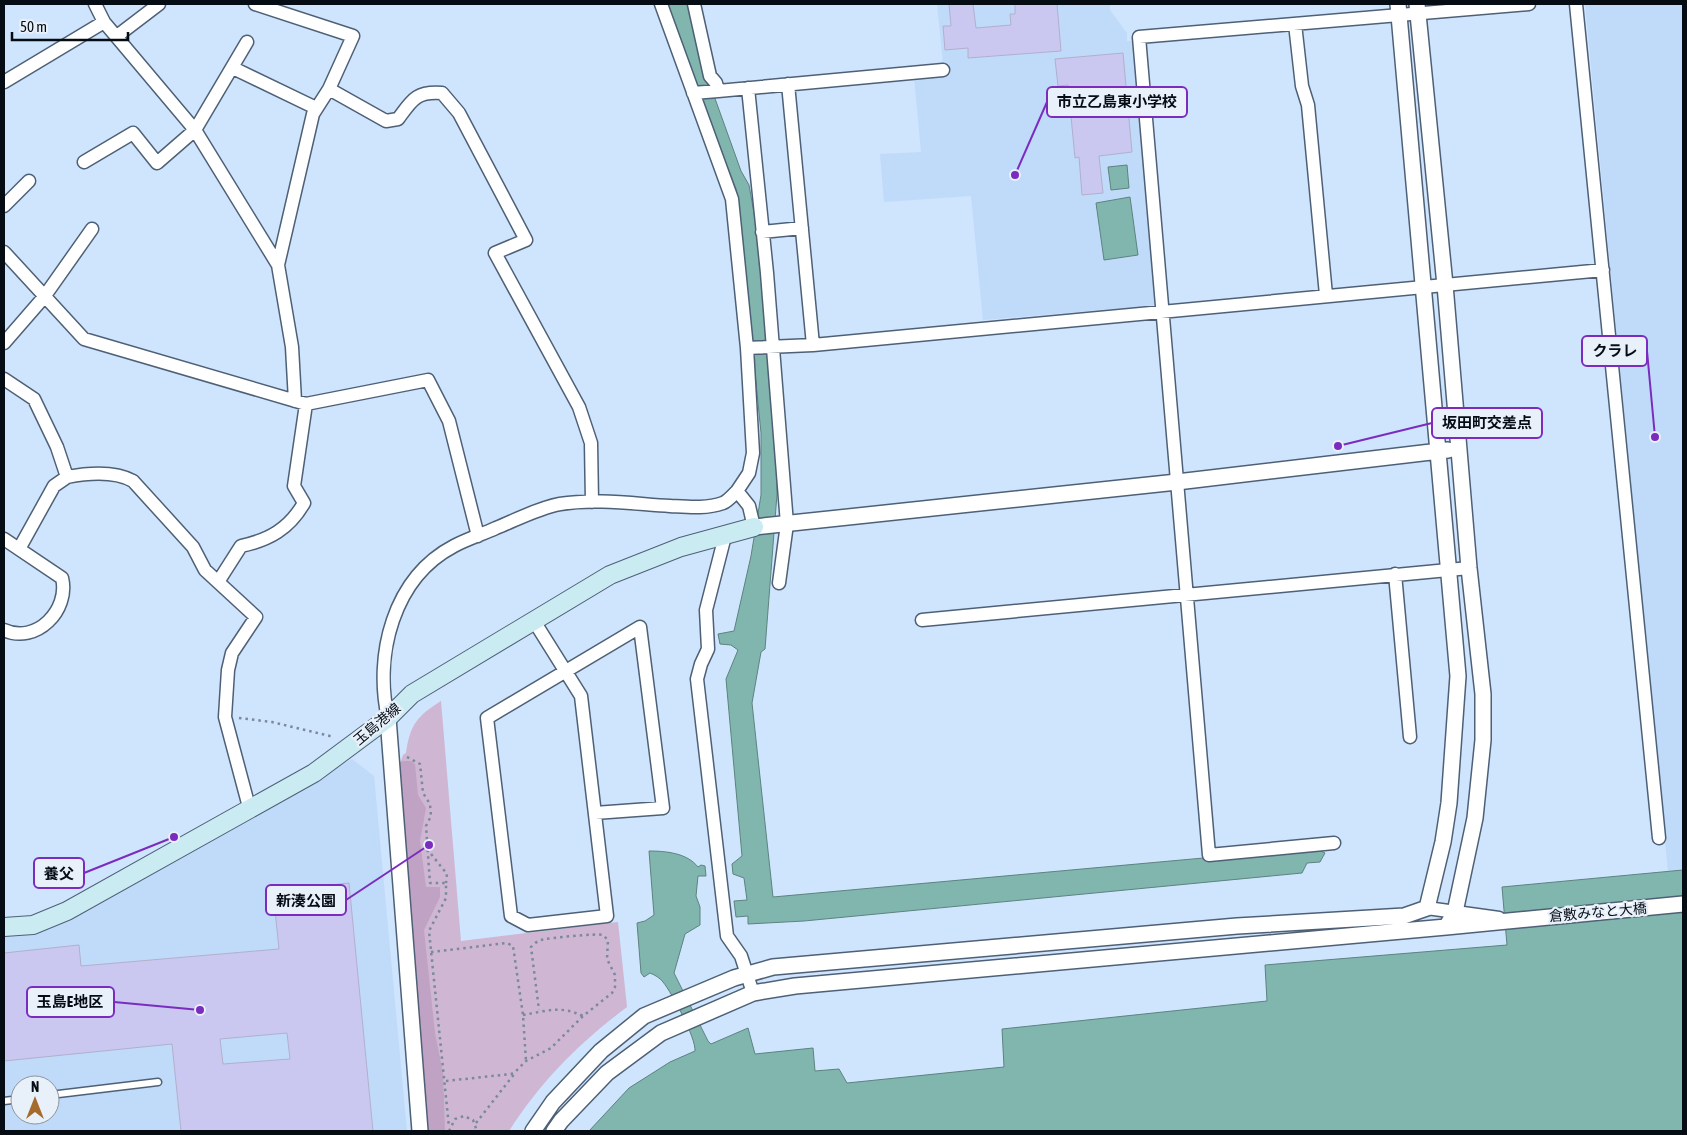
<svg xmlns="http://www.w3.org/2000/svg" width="1687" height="1135" viewBox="0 0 1687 1135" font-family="'Asap Condensed','Noto Sans JP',sans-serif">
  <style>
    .built { fill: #c0daf9; fill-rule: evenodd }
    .green { fill: #cfb6d3 }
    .forest { fill: #bfa2c4 }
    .water { fill: #81b6ae; stroke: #5c8380 }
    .building { fill: #cac8f1; stroke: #b1b0cc; fill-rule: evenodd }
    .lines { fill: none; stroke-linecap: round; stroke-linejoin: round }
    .service-casing { stroke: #4e6076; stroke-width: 9 }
    .minor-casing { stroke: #4e6076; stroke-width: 15 }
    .tertiary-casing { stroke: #4e6076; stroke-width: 18 }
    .secondary-casing { stroke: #4e6076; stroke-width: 20 }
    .path { stroke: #7a899b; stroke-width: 2.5; stroke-dasharray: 2.5 4; stroke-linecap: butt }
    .service { stroke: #fff; stroke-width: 6 }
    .minor { stroke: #fff; stroke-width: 12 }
    .tertiary { stroke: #fff; stroke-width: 15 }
    .secondary { stroke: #cbebf3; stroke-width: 18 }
    .labels { text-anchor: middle; stroke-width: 4.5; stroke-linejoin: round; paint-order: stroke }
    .street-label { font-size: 14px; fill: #060c14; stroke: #e8f0fa }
    .leader { fill: none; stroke: #7b2cbf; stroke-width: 2 }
    .callout-dot { fill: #7b2cbf; stroke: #e8f0fa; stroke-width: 2 }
    .callout { fill: #e8f0fa; stroke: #7b2cbf; stroke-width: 2 }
    .callout-label { font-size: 15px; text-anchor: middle; font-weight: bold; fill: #060c14 }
  </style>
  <rect width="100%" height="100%" fill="#cfe4fd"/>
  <path class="built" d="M937 4H1110V10L1127 33V41H1133L1158 305 983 320 971 196 884 202 880 154 921 152 914 76 944 74Z
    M1585 4H1683V870L1668 872Z
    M352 759 374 776 407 1131H4V935L37 934 71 918ZM20 1085H50V1115H20Z"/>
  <path class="green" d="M441 701 461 941 618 922 627 1007C579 1043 542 1080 509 1131H427L398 769 403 755 406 753C410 725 417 716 441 701Z"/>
  <path class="forest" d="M404 761H411L415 764 418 795 426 808 420 841 426 887H440V897L424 930 435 1033 443 1073 445 1131H429L398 769 400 762Z"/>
  <path class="water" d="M665 4H690L714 85 713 93 741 171 749 185 757 230 777 465V494L765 649 761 652 752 703 773 897 1314 848 1325 853 1320 862 1307 863 1302 873 804 921 748 924V916L736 917 734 901 747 900 744 878 733 874 732 864 742 856 726 679 738 650 731 645 720 644 718 634 734 631 751 556 761 495V433L741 231 736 189Z
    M1127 165 1129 188 1111 190 1108 167Z
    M1130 197 1138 255 1104 260 1096 203Z
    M649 851C666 851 687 853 698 867L701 865 705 866 706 876H698L696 896 700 907V925L685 934 674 973 708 1041 711 1044 748 1028 755 1054 813 1048 815 1071 839 1069 847 1083 1004 1067 1002 1029 1267 1001 1265 965 1507 945 1502 887 1683 870V1131H589L629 1088 670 1062 695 1051C696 1038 672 993 663 982 660 978 655 975 650 973L644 977 641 973 637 923 645 921 654 915Z"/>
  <path class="building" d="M949 4H973L976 28 1011 25 1010 14H1015V4H1057L1061 51 968 58V48L945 50 943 26H951Z
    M1123 53 1132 152 1099 156 1103 193 1082 195 1079 157 1075 158 1068 85 1058 86 1055 59Z
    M349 883 373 1131H181L172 1044 4 1061V953L79 945 81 966 279 949 273 891ZM287 1033 290 1059 223 1064 220 1039Z"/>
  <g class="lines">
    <defs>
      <path id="service" d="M50 1095 158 1082
        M4 1101 20 1099"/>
      <path id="minor" d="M95 4 104 22 195 130 278 265 292 347 295 401
        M255 4 353 36 329 89
        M661 4 732 199 747 348 753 453 749 473 737 491
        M694 4 710 76 716 83 718 91 943 70
        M1576 4 1659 838
        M1295 24 1302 86 1308 105 1326 295
        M117 36 159 4
        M233 68 316 108
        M4 82 104 22
        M788 84 813 345
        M748 88 767 273 787 524 779 583
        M693 93 718 91
        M84 162 133 133 157 163 195 130 247 42
        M4 206 29 181
        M762 232 802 228
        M4 252 84 339 306 404 428 380 449 421 478 536
        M278 265 313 114 329 89 386 121 398 119C412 100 416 91 442 93L459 113 526 240 495 253 579 407 591 443 592 502
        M4 343 44 297 92 229
        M747 348 813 345 1603 270
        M4 379 34 399 57 447 67 477C88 473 115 471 133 481L193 547 205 570 256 617 232 653 228 670 225 717 249 807
        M725 536 706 610 708 649 701 664 697 679 727 936 741 956 753 993
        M4 539 62 578C70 610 36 645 4 630
        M19 549 54 486 67 477
        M1395 574 1410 737
        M218 582 241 546C269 540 289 529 304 503L294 486 306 404
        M922 620 1469 568
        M534 621 581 696 607 916 528 925 511 916 487 718 640 627 663 808 595 813
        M388 718C374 655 393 578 454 546 467 539 483 534 496 528 516 520 538 508 560 504 596 498 635 504 670 506 688 507 706 509 723 503 728 501 733 495 737 491L749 506 754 527
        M1334 843 1209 855 1139 37 1529 4
        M1427 908 1499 918"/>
      <path id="tertiary" d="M754 527 1177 482 1448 450
        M388 718 420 1131
        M1446 927 1683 904
        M533 1131 553 1102 601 1051 644 1016 734 978 773 967 1237 926 1404 916 1427 908 1443 842 1449 803 1458 676 1398 4
        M554 1131 561 1121 607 1073 661 1033 753 993 795 986 1446 927 1455 912 1475 818 1483 740V694L1469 568 1445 285 1417 4"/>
      <path id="secondary" d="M4 927 33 925 67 911 314 773 388 718 412 694 610 575 681 547 754 527"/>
    </defs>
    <use href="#service" class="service-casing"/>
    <use href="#minor" class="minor-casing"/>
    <use href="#tertiary" class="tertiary-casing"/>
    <use href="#secondary" class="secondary-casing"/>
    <path class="path" d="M239 718 272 722 334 737
      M407 757 420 764 423 793 430 804 431 816 426 826 430 883H446V898L429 931 449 1127
      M427 849 447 874 446 883
      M431 952 507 943 513 946 523 1015 526 1061
      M523 1015C547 1011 560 1005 583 1016
      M446 1081 511 1074 515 1072 526 1061 551 1048 583 1016 612 993 615 987V975L607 959 608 940 603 935C599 933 547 938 541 940 537 941 534 944 531 947L539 1010
      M476 1123 515 1073
      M449 1131 455 1119 464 1116 473 1120 477 1131"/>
    <use href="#service" class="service"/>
    <use href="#minor" class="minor"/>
    <use href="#tertiary" class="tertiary"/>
    <use href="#secondary" class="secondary"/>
  </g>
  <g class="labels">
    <g class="street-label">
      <text transform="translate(377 724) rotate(-40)" y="5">玉島港線</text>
      <text transform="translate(1598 912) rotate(-5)" y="5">倉敷みなと大橋</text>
    </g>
  </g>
  <path class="leader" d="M1015 175L1047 102M1655 437L1647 351M1338 446L1432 423M174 837L84 873M429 845L346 900M200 1010L114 1002"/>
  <g class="callout-dot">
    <circle cx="1015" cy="175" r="5"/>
    <circle cx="1655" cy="437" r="5"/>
    <circle cx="1338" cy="446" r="5"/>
    <circle cx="174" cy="837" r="5"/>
    <circle cx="429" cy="845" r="5"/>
    <circle cx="200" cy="1010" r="5"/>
  </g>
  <g class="callout">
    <rect x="1047" y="87" width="140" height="30" rx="5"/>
    <rect x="1582" y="336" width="65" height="30" rx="5"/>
    <rect x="1432" y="408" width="110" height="30" rx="5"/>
    <rect x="34" y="858" width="50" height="30" rx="5"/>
    <rect x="266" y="885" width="80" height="30" rx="5"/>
    <rect x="27" y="987" width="87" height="30" rx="5"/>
  </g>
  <g class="callout-label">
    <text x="1117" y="107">市立乙島東小学校</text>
    <text x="1615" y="356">クラレ</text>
    <text x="1487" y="428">坂田町交差点</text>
    <text x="59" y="879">養父</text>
    <text x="306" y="906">新湊公園</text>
    <text x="70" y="1007">玉島E地区</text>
  </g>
  <rect width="1687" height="1135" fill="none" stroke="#060c14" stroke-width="10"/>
  <g transform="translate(35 1100)"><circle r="24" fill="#e8f0fa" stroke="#8e959e"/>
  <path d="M0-4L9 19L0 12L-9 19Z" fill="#a56b2b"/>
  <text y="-8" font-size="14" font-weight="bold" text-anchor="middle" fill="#060c14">N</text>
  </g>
  <path d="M12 32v8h116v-8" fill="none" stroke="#060c14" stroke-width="2.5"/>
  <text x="20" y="32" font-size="15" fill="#060c14" stroke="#e8f0fa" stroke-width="4" paint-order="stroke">50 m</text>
</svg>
